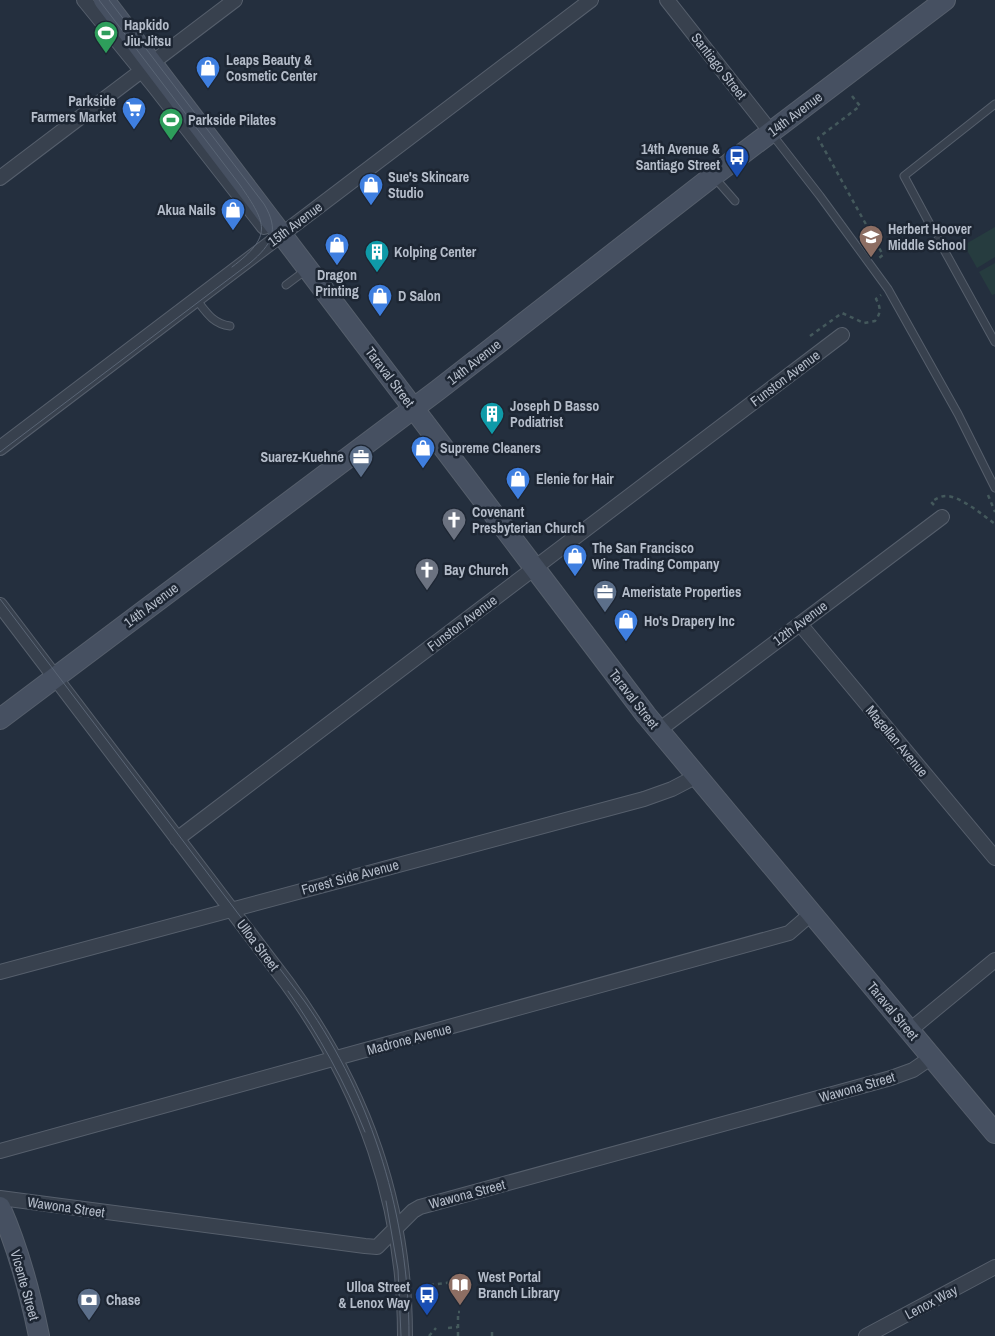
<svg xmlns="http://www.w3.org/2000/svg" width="995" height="1336" viewBox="0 0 995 1336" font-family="'Archivo Narrow',sans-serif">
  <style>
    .garden { fill: #263c3f }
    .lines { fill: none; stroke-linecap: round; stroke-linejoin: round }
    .lane-casing { stroke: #565f6c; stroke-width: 9 }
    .street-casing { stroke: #565f6c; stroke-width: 16 }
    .secondary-casing { stroke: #565f6c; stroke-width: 22 }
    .path { stroke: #44595c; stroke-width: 2.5; stroke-dasharray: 4 4; stroke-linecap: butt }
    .lane { stroke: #38414e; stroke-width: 7 }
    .street { stroke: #38414e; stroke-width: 14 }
    .secondary { stroke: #465061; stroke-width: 20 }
    .tram { stroke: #5a6575; stroke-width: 1 }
    .labels { text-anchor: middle; stroke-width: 5; stroke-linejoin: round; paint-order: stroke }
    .poi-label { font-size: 14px; font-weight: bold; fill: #b4bcc9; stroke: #1d2633; text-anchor: start }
    .street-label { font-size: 14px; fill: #b4bcc9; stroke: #1d2633 }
  </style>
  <rect width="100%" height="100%" fill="#242f3e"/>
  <path class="garden" d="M995 227V257L977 268 964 245Z
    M995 263V294L992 295 979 272Z"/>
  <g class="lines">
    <defs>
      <path id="lane" d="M771 133 820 196 888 289 958 414 995 488
        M714 177 735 201
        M933 230 904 176 995 104
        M938 239 995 342
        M286 285 306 270
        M196 299C206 312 213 324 230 326"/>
      <path id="street" d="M84 0 154 86 264 227
        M667 0 771 132
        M0 178 235 0
        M0 448 591 0
        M0 605 287 983C364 1089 405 1204 405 1336
        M800 624 995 858
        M659 730 942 517
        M177 839 842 335
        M0 972 644 799 672 789 697 776
        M910 1030 995 960
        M0 1151 789 933 811 914
        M0 1198 365 1246 377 1247 413 1211 420 1207 891 1078 913 1070 932 1057
        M866 1336 995 1267"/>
      <path id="secondary" d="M104 0 646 715 995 1133
        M0 719 438 390 713 176 945 0
        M0 1207C18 1248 30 1292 39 1336"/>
    </defs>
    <use href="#lane" class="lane-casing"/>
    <use href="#street" class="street-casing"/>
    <use href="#secondary" class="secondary-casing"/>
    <path class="path" d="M852 96 860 106 818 138 883 255 879 258
      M810 336 842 313 864 323 875 321C881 313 881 308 876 299L881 295
      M988 495 995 512
      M934 505 931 502C936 499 940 496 946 496 960 496 983 515 995 524
      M422 1286 453 1282
      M448 1328 458 1327
      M429 1336 436 1328
      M458 1336V1312H460
      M492 1336V1328"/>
    <use href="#lane" class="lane"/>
    <use href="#street" class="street"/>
    <use href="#secondary" class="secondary"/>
    <path class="tram" d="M99 0 240 185C267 224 273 236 232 267
      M0 452 250 263C272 244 280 231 264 204L109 0
      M0 599 305 1002C373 1099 409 1218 409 1336
      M288 991C319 1035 345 1082 365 1132
      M386 1201 398 1270 401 1336"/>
  </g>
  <defs>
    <symbol id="stadium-pin" viewBox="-11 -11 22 30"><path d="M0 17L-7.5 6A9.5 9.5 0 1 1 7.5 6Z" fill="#2e9e5b" stroke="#1d2633"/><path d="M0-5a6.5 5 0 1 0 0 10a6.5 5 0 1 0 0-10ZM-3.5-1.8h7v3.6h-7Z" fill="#fff"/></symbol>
    <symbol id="shop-pin" viewBox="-11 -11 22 30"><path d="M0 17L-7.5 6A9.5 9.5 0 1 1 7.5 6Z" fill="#3f7fe0" stroke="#1d2633"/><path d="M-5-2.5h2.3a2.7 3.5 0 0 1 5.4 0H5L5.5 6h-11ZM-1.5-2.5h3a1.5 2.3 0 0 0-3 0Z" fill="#fff"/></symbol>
    <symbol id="supermarket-pin" viewBox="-11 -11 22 30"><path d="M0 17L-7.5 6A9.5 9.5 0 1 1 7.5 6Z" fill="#3f7fe0" stroke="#1d2633"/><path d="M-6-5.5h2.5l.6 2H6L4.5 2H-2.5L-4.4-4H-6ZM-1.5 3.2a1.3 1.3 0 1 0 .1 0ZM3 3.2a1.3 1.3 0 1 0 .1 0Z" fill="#fff"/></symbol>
    <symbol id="bus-pin" viewBox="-11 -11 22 30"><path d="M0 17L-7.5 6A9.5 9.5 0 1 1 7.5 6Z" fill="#1a4fb4" stroke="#1d2633"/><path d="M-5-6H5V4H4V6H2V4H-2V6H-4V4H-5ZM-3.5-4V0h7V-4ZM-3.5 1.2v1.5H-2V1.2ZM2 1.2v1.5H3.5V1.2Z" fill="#fff"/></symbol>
    <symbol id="school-pin" viewBox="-11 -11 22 30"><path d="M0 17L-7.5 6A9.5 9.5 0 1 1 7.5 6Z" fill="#8d6e63" stroke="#1d2633"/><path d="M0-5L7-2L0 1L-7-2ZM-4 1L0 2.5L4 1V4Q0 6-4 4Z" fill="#fff"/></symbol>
    <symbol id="building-pin" viewBox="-11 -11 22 30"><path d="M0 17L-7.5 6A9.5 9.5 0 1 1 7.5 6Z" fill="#0f9aa8" stroke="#1d2633"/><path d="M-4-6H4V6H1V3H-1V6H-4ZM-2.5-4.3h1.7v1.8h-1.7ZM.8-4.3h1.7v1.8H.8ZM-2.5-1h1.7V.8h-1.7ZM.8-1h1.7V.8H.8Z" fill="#fff"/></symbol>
    <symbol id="office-pin" viewBox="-11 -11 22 30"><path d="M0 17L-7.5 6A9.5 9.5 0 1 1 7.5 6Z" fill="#5c6f8a" stroke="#1d2633"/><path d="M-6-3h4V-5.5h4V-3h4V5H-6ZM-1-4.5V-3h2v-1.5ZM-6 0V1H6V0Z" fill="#fff"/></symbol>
    <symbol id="church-pin" viewBox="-11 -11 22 30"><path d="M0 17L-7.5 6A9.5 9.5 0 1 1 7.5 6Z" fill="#6b7280" stroke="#1d2633"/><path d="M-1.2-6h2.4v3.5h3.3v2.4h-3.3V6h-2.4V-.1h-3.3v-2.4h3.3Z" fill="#fff"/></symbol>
    <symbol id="library-pin" viewBox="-11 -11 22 30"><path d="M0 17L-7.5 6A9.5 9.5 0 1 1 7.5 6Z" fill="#8d6e63" stroke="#1d2633"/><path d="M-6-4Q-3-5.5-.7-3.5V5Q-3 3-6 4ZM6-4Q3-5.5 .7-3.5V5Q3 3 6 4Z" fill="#fff"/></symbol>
    <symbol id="bank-pin" viewBox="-11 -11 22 30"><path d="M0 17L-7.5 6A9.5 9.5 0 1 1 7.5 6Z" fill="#5c6f8a" stroke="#1d2633"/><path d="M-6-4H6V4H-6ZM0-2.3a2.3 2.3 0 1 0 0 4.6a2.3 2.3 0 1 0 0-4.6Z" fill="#fff"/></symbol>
  </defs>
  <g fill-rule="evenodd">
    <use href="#stadium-pin" x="92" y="19" width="28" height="38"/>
    <use href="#shop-pin" x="194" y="54" width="28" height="38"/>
    <use href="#supermarket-pin" x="120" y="95" width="28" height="38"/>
    <use href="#stadium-pin" x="157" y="106" width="28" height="38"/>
    <use href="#bus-pin" x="723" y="143" width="28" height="38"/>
    <use href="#shop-pin" x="357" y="171" width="28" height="38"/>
    <use href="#shop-pin" x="219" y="196" width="28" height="38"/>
    <use href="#school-pin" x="857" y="223" width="28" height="38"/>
    <use href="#shop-pin" x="323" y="231" width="28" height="38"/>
    <use href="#building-pin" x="363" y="238" width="28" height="38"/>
    <use href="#shop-pin" x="366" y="282" width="28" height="38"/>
    <use href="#building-pin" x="478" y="400" width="28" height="38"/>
    <use href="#shop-pin" x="409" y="434" width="28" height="38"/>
    <use href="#office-pin" x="347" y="443" width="28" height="38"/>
    <use href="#shop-pin" x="504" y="465" width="28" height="38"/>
    <use href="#church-pin" x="440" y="506" width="28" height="38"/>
    <use href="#shop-pin" x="561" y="542" width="28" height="38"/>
    <use href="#church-pin" x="413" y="556" width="28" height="38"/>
    <use href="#office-pin" x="591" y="578" width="28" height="38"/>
    <use href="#shop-pin" x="612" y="607" width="28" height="38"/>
    <use href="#library-pin" x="446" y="1271" width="28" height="38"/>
    <use href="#bus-pin" x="413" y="1281" width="28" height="38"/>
    <use href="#bank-pin" x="75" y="1286" width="28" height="38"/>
  </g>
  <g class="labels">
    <g class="poi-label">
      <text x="124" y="30">Hapkido<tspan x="124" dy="16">Jiu-Jitsu</tspan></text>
      <text x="226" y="65">Leaps Beauty &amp;<tspan x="226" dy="16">Cosmetic Center</tspan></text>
      <text x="116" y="106" text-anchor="end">Parkside<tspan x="116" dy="16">Farmers Market</tspan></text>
      <text x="188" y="125">Parkside Pilates</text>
      <text x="720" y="154" text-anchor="end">14th Avenue &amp;<tspan x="720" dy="16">Santiago Street</tspan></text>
      <text x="388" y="182">Sue's Skincare<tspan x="388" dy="16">Studio</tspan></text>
      <text x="216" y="215" text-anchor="end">Akua Nails</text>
      <text x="888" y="234">Herbert Hoover<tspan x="888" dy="16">Middle School</tspan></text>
      <text x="394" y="257">Kolping Center</text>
      <text x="337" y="280" text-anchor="middle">Dragon<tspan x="337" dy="16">Printing</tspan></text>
      <text x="398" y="301">D Salon</text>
      <text x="510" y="411">Joseph D Basso<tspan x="510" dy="16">Podiatrist</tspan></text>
      <text x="440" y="453">Supreme Cleaners</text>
      <text x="344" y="462" text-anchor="end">Suarez-Kuehne</text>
      <text x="536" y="484">Elenie for Hair</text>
      <text x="472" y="517">Covenant<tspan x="472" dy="16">Presbyterian Church</tspan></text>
      <text x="592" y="553">The San Francisco<tspan x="592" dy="16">Wine Trading Company</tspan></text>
      <text x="444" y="575">Bay Church</text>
      <text x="622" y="597">Ameristate Properties</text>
      <text x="644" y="626">Ho's Drapery Inc</text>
      <text x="478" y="1282">West Portal<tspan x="478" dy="16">Branch Library</tspan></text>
      <text x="410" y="1292" text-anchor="end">Ulloa Street<tspan x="410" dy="16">&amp; Lenox Way</tspan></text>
      <text x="106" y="1305">Chase</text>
    </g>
    <g class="street-label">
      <text transform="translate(719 66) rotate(52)" y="5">Santiago Street</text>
      <text transform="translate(795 114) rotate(-37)" y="5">14th Avenue</text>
      <text transform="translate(295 224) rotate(-37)" y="5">15th Avenue</text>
      <text transform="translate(474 362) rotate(-38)" y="5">14th Avenue</text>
      <text transform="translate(390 377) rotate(53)" y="5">Taraval Street</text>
      <text transform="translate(785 378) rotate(-37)" y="5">Funston Avenue</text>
      <text transform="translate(151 605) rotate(-37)" y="5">14th Avenue</text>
      <text transform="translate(462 623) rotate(-37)" y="5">Funston Avenue</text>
      <text transform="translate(800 623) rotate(-37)" y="5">12th Avenue</text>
      <text transform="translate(634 699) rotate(52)" y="5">Taraval Street</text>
      <text transform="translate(897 741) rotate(50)" y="5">Magellan Avenue</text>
      <text transform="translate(350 877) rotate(-15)" y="5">Forest Side Avenue</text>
      <text transform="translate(258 945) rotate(53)" y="5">Ulloa Street</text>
      <text transform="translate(893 1011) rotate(50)" y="5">Taraval Street</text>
      <text transform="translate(409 1039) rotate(-15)" y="5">Madrone Avenue</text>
      <text transform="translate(857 1087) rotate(-16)" y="5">Wawona Street</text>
      <text transform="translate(467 1194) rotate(-15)" y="5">Wawona Street</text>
      <text transform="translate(66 1207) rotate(8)" y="5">Wawona Street</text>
      <text transform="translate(25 1285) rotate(74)" y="5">Vicente Street</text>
      <text transform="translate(931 1302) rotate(-28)" y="5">Lenox Way</text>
    </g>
  </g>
</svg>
